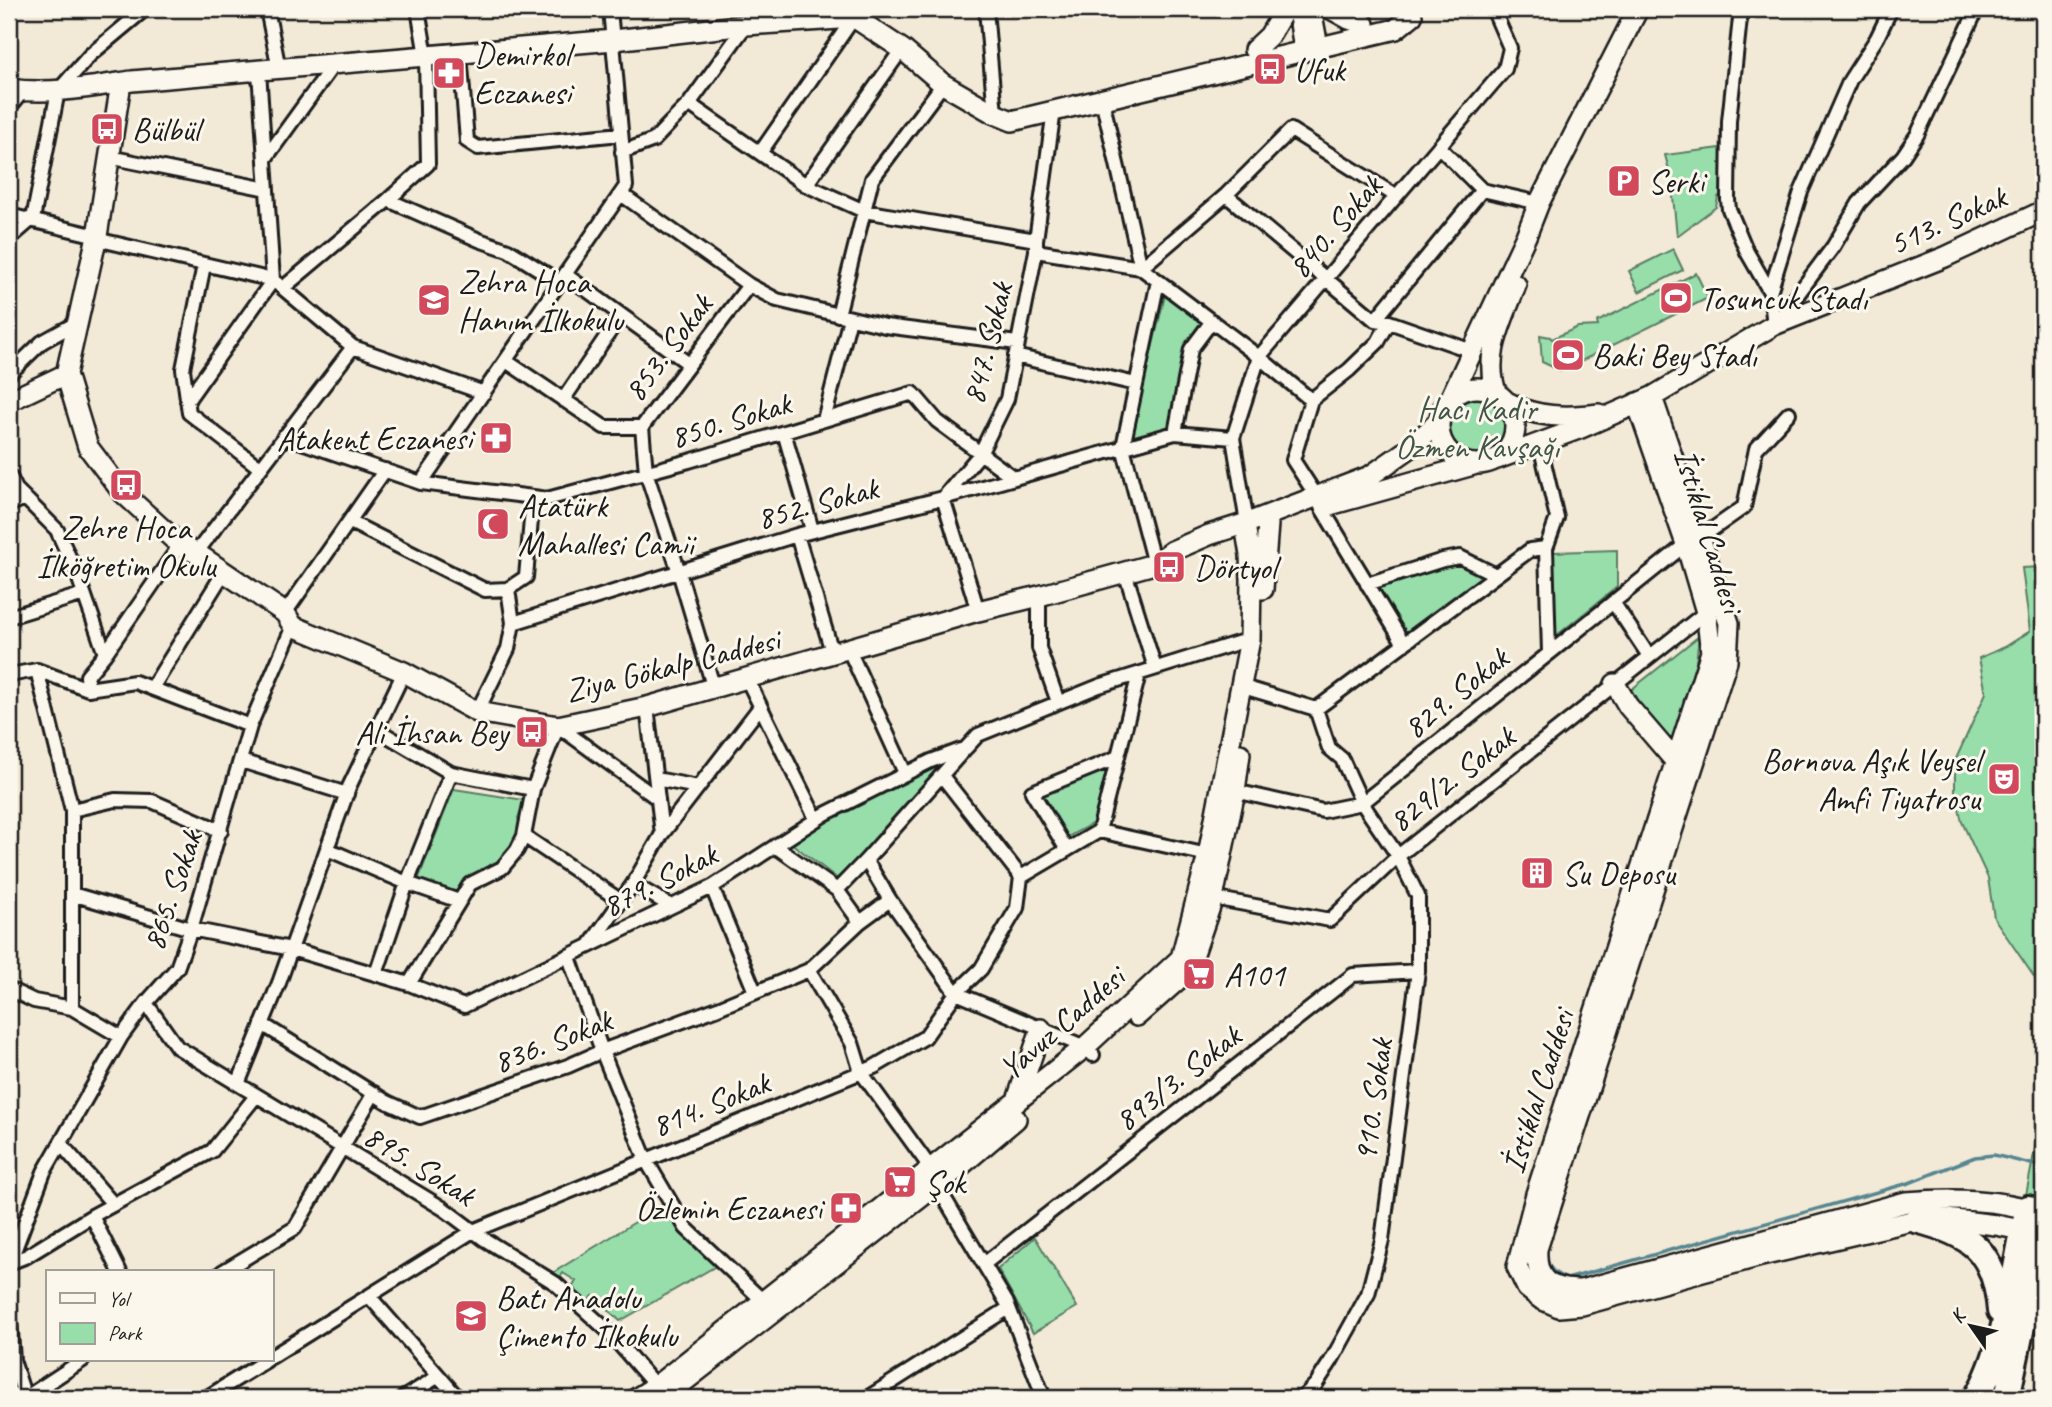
<svg xmlns="http://www.w3.org/2000/svg" width="2052" height="1407" viewBox="0 0 2052 1407" font-family="Caveat,sans-serif">
  <style>
    .green { fill: #97deab; stroke: #5a7d64; stroke-width: 2 }
    .lines { fill: none; stroke-linecap: round; stroke-linejoin: round }
    .stream { stroke: #578690; stroke-width: 3.5 }
    .street-casing { stroke: #1c1c1c; stroke-width: 18 }
    .secondary-casing { stroke: #1c1c1c; stroke-width: 24 }
    .highway-casing { stroke: #1c1c1c; stroke-width: 30 }
    .street { stroke: #fbf7ec; stroke-width: 12 }
    .secondary { stroke: #fbf7ec; stroke-width: 19 }
    .highway { stroke: #fbf7ec; stroke-width: 24 }
    .labels { text-anchor: middle; stroke-width: 6; stroke-linejoin: round; paint-order: stroke }
    .poi-label { font-size: 33px; fill: #1c1c1c; stroke: #fbf7ec; text-anchor: start }
    .street-label { font-size: 33px; fill: #1c1c1c; stroke: #fbf7ec }
    .park-label { font-size: 33px; fill: #415647; stroke: #fbf7ec }
  </style>
  <rect width="100%" height="100%" fill="#f2e9d7"/>
  <filter id="ink" filterUnits="userSpaceOnUse"><feTurbulence type="fractalNoise" baseFrequency=".0143" numOctaves="2"/><feDisplacementMap in="SourceGraphic" scale="14" xChannelSelector="R" yChannelSelector="G"/><feConvolveMatrix kernelMatrix="1 2 1 2 8 2 1 2 1" color-interpolation-filters="sRGB"/></filter>
  <g filter="url(#ink)">
    <path class="green" d="M1721 148 1722 194 1718 197 1716 207 1677 236 1671 177 1665 155Z
      M1673 249 1683 270 1639 292 1629 271Z
      M1696 273 1708 298 1561 371 1542 362 1540 335 1550 337 1552 339 1578 327 1598 326 1597 322Z
      M1166 291 1207 322 1190 348 1170 430 1130 440Z
      M1473 388C1477 388 1480 388 1484 389 1488 390 1510 409 1512 413 1518 422 1514 436 1510 445 1505 453 1499 458 1490 462 1444 481 1410 405 1473 388Z
      M1617 550V587L1556 636 1553 552Z
      M1460 557 1496 575 1404 644 1367 584Z
      M2043 567V990L1994 918 1988 878 1962 822 1955 791V761L1986 693 1979 658 2005 647 2030 631 2022 568Z
      M1699 636 1696 662 1670 748 1627 693Z
      M953 758 942 776 838 879 791 843 817 822 905 776Z
      M1108 768 1097 821 1068 837 1041 792Z
      M454 789 524 800 518 818 522 835 503 862 458 894 418 880Z
      M2043 1107V1200L2026 1195Z
      M666 1203 685 1231 716 1266 620 1321 593 1296 588 1301 572 1288 576 1281 563 1273 559 1279 551 1274Z
      M1035 1237 1077 1307 1033 1333 998 1269Z"/>
    <g class="lines">
      <path class="stream" d="M1547 1246C1545 1264 1550 1273 1567 1279L1909 1183 1975 1157 1994 1155 2043 1167"/>
      <defs>
        <path id="street" d="M267 9 279 69
          M986 9 995 114
          M1741 9 1729 121 1728 200 1729 209 1747 252 1770 292 1774 325
          M460 53 467 141 478 148 621 134
          M1102 99 1141 268 1259 357 1311 400
          M689 104 806 185 864 211 1036 240
          M9 108 23 91
          M1439 147 1482 190 1539 203
          M622 152 654 140 671 122 689 104 746 25
          M760 153 855 16
          M109 157 267 189
          M265 159 334 64
          M806 185 902 49
          M621 194 749 285 777 300 885 326 1017 343
          M1226 195 1375 320 1389 322 1472 351
          M388 200 428 164 426 56 418 9
          M9 215 97 236
          M33 219 58 91 90 55 145 9
          M9 239 31 220
          M96 239 273 280
          M1036 251 1141 268 1226 195 1291 130 1396 196
          M204 265 183 369 189 413 260 468
          M566 275 689 364
          M283 288 388 200 479 240 508 250 561 283
          M1770 292 1801 192 1850 80 1877 38 1891 9
          M838 315 872 179 943 84
          M1375 320 1482 190
          M1777 322 1833 247 1859 203 1903 156 1917 135 1977 9
          M353 347 484 393
          M1015 356 1136 384
          M506 361 604 427H642
          M9 374 42 342 78 322
          M563 400 621 315
          M187 401 273 280
          M824 420 850 318
          M784 432 812 530
          M1175 433 1191 349 1212 321
          M284 436 421 483 533 497
          M1543 458 1557 518 1546 548
          M9 475 16 489 57 530 79 579 105 654
          M421 483 626 186 610 9
          M1317 497 1293 460 1311 400 1349 370 1378 342 1389 322
          M9 505 25 498
          M1321 507 1404 644
          M350 522 485 590 508 589
          M1246 527 1247 523 1233 438 1259 357 1505 69 1510 48 1493 9
          M797 535 833 655
          M196 553 353 347 273 280 259 71
          M1154 564 1123 447 1158 281
          M1125 572 1155 668
          M1367 584 1443 560 1460 557 1496 575
          M1039 596V648L1058 702
          M1613 602 1649 656
          M978 611 943 498 980 454 1007 399 1036 251V240L1054 110
          M285 613 385 470
          M9 617 84 594
          M513 623 797 535 943 498 1175 433 1233 438
          M849 650 905 773
          M37 670 72 810V1008
          M9 675 37 670 88 689 135 682 250 726
          M747 679 816 819
          M152 688 224 572
          M88 689 87 676 105 654 180 545
          M714 689 679 572 646 472 642 427 749 285
          M1250 689 1316 709 1530 550 1546 548 1549 653
          M647 707 662 834
          M477 712 508 649 513 623 508 589 526 577 533 497 547 499 689 461 913 393 937 421 1014 478
          M376 729 451 773 533 789
          M241 761 347 794
          M942 776 1021 877
          M656 779 698 787
          M1235 791 1323 811 1362 803 1686 544 1700 538 1744 507 1756 449 1789 413
          M72 810 115 800 152 801 221 831
          M1099 831 1139 674
          M1099 831 1208 855
          M524 836 621 901
          M775 846 837 890 860 922 890 900
          M327 849 407 883 459 901
          M1067 850 1032 792 1118 757
          M866 860 890 900 956 993 1085 1047 1093 1055
          M633 884 671 906
          M712 887 755 992
          M837 890 866 860 964 750
          M72 894 191 929 291 949 409 984 464 1006 712 887 825 814 931 761 966 748 978 735 1099 686 1250 639
          M1213 898 1330 920 1398 856 1706 612
          M590 945 633 884 662 834 760 707
          M569 957 602 1051 646 1160 686 1228 762 1300
          M809 970 852 1043 861 1072 932 1170
          M376 974 407 883 451 773
          M409 984 470 884 502 868 517 850 524 836 533 789 558 726 658 799
          M9 989 34 1001 72 1008 121 1037
          M146 1003 177 1047 444 1209 484 1239 555 1283 607 1330 660 1391
          M262 1024 387 1102 420 1117 568 1066 602 1051 718 1008 809 970 860 922
          M238 1084 279 983 349 787 404 672
          M61 1144 113 1204
          M936 1184 1007 1303 1044 1398
          M9 1263 27 1256 92 1216
          M984 1264 1353 975 1418 971
          M9 1265 44 1172 121 1037 146 1003 177 968 191 929 250 726 293 626
          M120 1272 92 1216 212 1151 256 1096
          M222 1272 295 1228 374 1093
          M369 1296 458 1398
          M9 1304 13 1360 25 1398
          M271 1357 473 1231 874 1067 925 1037 956 993 981 969 1017 908 1021 877 1099 831
          M9 1393 25 1398
          M25 1398 83 1360
          M206 1398 267 1360
          M403 1398 439 1376
          M867 1398 1009 1308
          M1302 1398 1316 1384 1331 1361 1368 1294 1382 1240 1418 971V896L1398 856 1362 803 1342 759 1329 748 1316 709"/>
        <path id="secondary" d="M1298 9 1304 50
          M1311 9 1318 47
          M1331 9 1349 19 1364 24
          M1254 50 1269 36 1285 9
          M121 83 97 236 66 374 88 447 122 492 180 545 196 553 285 613 293 626 404 672 477 712 558 726 647 707 978 611 1039 596 1154 564 1172 551 1209 535 1250 522 1370 476 1410 448 1439 421
          M9 89C49 95 92 87 132 81L614 40 746 25 855 18 902 49 943 84 995 114 1012 121 1396 29 1412 16
          M1439 426a38 38 0 1 1 76 0a38 38 0 1 1-76 0Z
          M1497 394C1482 357 1503 320 1516 285
          M1652 397 1729 623 1727 661 1537 1249C1535 1282 1551 1290 1581 1290L1906 1202C1954 1198 1997 1199 2043 1213
          M1450 399 1526 236 1539 203 1638 9
          M9 401 66 374
          M1507 402C1536 418 1567 418 1599 414
          M1637 403 1686 544 1706 612 1711 652 1536 1194 1517 1267 1527 1288 1541 1299 1559 1307 1582 1305 1761 1256 1916 1220 1946 1219 1996 1225 2036 1233
          M1497 459 1581 428 1652 397 1774 325 1945 257 2043 211
          M1326 506 1473 465
          M1263 589 1268 524
          M1615 684 1628 706 1676 762
          M1137 1016 1188 971 1213 898 1235 791 1240 754
          M1016 1103 1041 1029
          M637 1398 656 1386 1085 1047 1181 958 1208 855 1250 639 1251 580 1250 555 1246 531
          M663 1398 952 1173 1016 1119"/>
        <path id="highway" d="M1916 1220C1972 1234 1995 1251 2000 1311
          M1976 1398C2007 1348 2014 1267 2028 1208
          M2007 1398 2043 1226"/>
      </defs>
      <use href="#street" class="street-casing"/>
      <use href="#secondary" class="secondary-casing"/>
      <use href="#highway" class="highway-casing"/>
      <use href="#street" class="street"/>
      <use href="#secondary" class="secondary"/>
      <use href="#highway" class="highway"/>
    </g>
  </g>
  <defs>
    <symbol id="bus-square" viewBox="-11 -11 22 22"><rect x="-9" y="-9" width="18" height="18" rx="4" fill="#d1495b" stroke="#fbf7ec"/><path d="M-5-6H5V4H4V6H2V4H-2V6H-4V4H-5ZM-3.5-4V0h7V-4ZM-3.5 1.2v1.5H-2V1.2ZM2 1.2v1.5H3.5V1.2Z" fill="#fff"/></symbol>
    <symbol id="pharmacy-square" viewBox="-11 -11 22 22"><rect x="-9" y="-9" width="18" height="18" rx="4" fill="#d1495b" stroke="#fbf7ec"/><path d="M-2-6h4v4h4v4h-4v4h-4v-4h-4v-4h4Z" fill="#fff"/></symbol>
    <symbol id="parking-square" viewBox="-11 -11 22 22"><rect x="-9" y="-9" width="18" height="18" rx="4" fill="#d1495b" stroke="#fbf7ec"/><path d="M-3.5-5.5H1a3.5 3.5 0 0 1 0 7H-1V5.5H-3.5ZM-1-3.4V-.6H.8a1.4 1.4 0 0 0 0-2.8Z" fill="#fff"/></symbol>
    <symbol id="stadium-square" viewBox="-11 -11 22 22"><rect x="-9" y="-9" width="18" height="18" rx="4" fill="#d1495b" stroke="#fbf7ec"/><path d="M0-5a6.5 5 0 1 0 0 10a6.5 5 0 1 0 0-10ZM-3.5-1.8h7v3.6h-7Z" fill="#fff"/></symbol>
    <symbol id="school-square" viewBox="-11 -11 22 22"><rect x="-9" y="-9" width="18" height="18" rx="4" fill="#d1495b" stroke="#fbf7ec"/><path d="M0-5L7-2L0 1L-7-2ZM-4 1L0 2.5L4 1V4Q0 6-4 4Z" fill="#fff"/></symbol>
    <symbol id="mosque-square" viewBox="-11 -11 22 22"><rect x="-9" y="-9" width="18" height="18" rx="4" fill="#d1495b" stroke="#fbf7ec"/><path d="M3.5-4.9A6 6 0 1 0 3.5 4.9A5 5 0 1 1 3.5-4.9Z" fill="#fff"/></symbol>
    <symbol id="theatre-square" viewBox="-11 -11 22 22"><rect x="-9" y="-9" width="18" height="18" rx="4" fill="#d1495b" stroke="#fbf7ec"/><path d="M-5-5.5Q0-4 5-5.5V0Q5 5 0 6Q-5 5-5 0ZM-3.3-2.5H-1v1.5H-3.3ZM1-2.5H3.3v1.5H1ZM-2.8 1Q0 5.5 2.8 1Z" fill="#fff"/></symbol>
    <symbol id="building-square" viewBox="-11 -11 22 22"><rect x="-9" y="-9" width="18" height="18" rx="4" fill="#d1495b" stroke="#fbf7ec"/><path d="M-4-6H4V6H1V3H-1V6H-4ZM-2.5-4.3h1.7v1.8h-1.7ZM.8-4.3h1.7v1.8H.8ZM-2.5-1h1.7V.8h-1.7ZM.8-1h1.7V.8H.8Z" fill="#fff"/></symbol>
    <symbol id="supermarket-square" viewBox="-11 -11 22 22"><rect x="-9" y="-9" width="18" height="18" rx="4" fill="#d1495b" stroke="#fbf7ec"/><path d="M-6-5.5h2.5l.6 2H6L4.5 2H-2.5L-4.4-4H-6ZM-1.5 3.2a1.3 1.3 0 1 0 .1 0ZM3 3.2a1.3 1.3 0 1 0 .1 0Z" fill="#fff"/></symbol>
  </defs>
  <g fill-rule="evenodd">
    <use href="#bus-square" x="1251" y="50" width="38" height="38"/>
    <use href="#pharmacy-square" x="430" y="54" width="38" height="38"/>
    <use href="#bus-square" x="88" y="110" width="38" height="38"/>
    <use href="#parking-square" x="1605" y="162" width="38" height="38"/>
    <use href="#stadium-square" x="1657" y="279" width="38" height="38"/>
    <use href="#school-square" x="415" y="281" width="38" height="38"/>
    <use href="#stadium-square" x="1549" y="336" width="38" height="38"/>
    <use href="#pharmacy-square" x="477" y="419" width="38" height="38"/>
    <use href="#bus-square" x="107" y="466" width="38" height="38"/>
    <use href="#mosque-square" x="474" y="505" width="38" height="38"/>
    <use href="#bus-square" x="1150" y="548" width="38" height="38"/>
    <use href="#bus-square" x="513" y="713" width="38" height="38"/>
    <use href="#theatre-square" x="1985" y="760" width="38" height="38"/>
    <use href="#building-square" x="1518" y="854" width="38" height="38"/>
    <use href="#supermarket-square" x="1180" y="955" width="38" height="38"/>
    <use href="#supermarket-square" x="881" y="1163" width="38" height="38"/>
    <use href="#pharmacy-square" x="827" y="1189" width="38" height="38"/>
    <use href="#school-square" x="452" y="1297" width="38" height="38"/>
  </g>
  <g class="labels">
    <g class="poi-label">
      <text x="474" y="66">Demirkol<tspan x="474" dy="38">Eczanesi</tspan></text>
      <text x="1294" y="81">Ufuk</text>
      <text x="132" y="141">Bülbül</text>
      <text x="1648" y="193">Serki</text>
      <text x="458" y="293">Zehra Hoca<tspan x="458" dy="38">Hanım İlkokulu</tspan></text>
      <text x="1700" y="310">Tosuncuk Stadı</text>
      <text x="1592" y="367">Baki Bey Stadı</text>
      <text x="472" y="450" text-anchor="end">Atakent Eczanesi</text>
      <text x="518" y="517">Atatürk<tspan x="518" dy="38">Mahallesi Camii</tspan></text>
      <text x="126" y="539" text-anchor="middle">Zehre Hoca<tspan x="126" dy="38">İlköğretim Okulu</tspan></text>
      <text x="1194" y="579">Dörtyol</text>
      <text x="508" y="744" text-anchor="end">Ali İhsan Bey</text>
      <text x="1980" y="772" text-anchor="end">Bornova Aşık Veysel<tspan x="1980" dy="38">Amfi Tiyatrosu</tspan></text>
      <text x="1562" y="885">Su Deposu</text>
      <text x="1224" y="986">A101</text>
      <text x="925" y="1194">Şok</text>
      <text x="822" y="1220" text-anchor="end">Özlemin Eczanesi</text>
      <text x="496" y="1309">Batı Anadolu<tspan x="496" dy="38">Çimento İlkokulu</tspan></text>
    </g>
    <g class="street-label">
      <text transform="translate(1947 219) rotate(-24)" y="12">513. Sokak</text>
      <text transform="translate(1334 226) rotate(-49)" y="12">840. Sokak</text>
      <text transform="translate(986 343) rotate(-76)" y="12">847. Sokak</text>
      <text transform="translate(667 347) rotate(-53)" y="12">853. Sokak</text>
      <text transform="translate(730 419) rotate(-17)" y="12">850. Sokak</text>
      <text transform="translate(817 502) rotate(-15)" y="12">852. Sokak</text>
      <text transform="translate(1710 530) rotate(73)" y="12">İstiklal Caddesi</text>
      <text transform="translate(672 664) rotate(-14)" y="12">Ziya Gökalp Caddesi</text>
      <text transform="translate(1455 692) rotate(-39)" y="12">829. Sokak</text>
      <text transform="translate(1451 778) rotate(-38)" y="12">829/2. Sokak</text>
      <text transform="translate(659 879) rotate(-27)" y="12">879. Sokak</text>
      <text transform="translate(171 890) rotate(-71)" y="12">865. Sokak</text>
      <text transform="translate(1061 1022) rotate(-41)" y="12">Yavuz Caddesi</text>
      <text transform="translate(552 1040) rotate(-21)" y="12">836. Sokak</text>
      <text transform="translate(1177 1077) rotate(-38)" y="12">893/3. Sokak</text>
      <text transform="translate(1537 1091) rotate(-72)" y="12">İstiklal Caddesi</text>
      <text transform="translate(1372 1100) rotate(-82)" y="12">910. Sokak</text>
      <text transform="translate(710 1103) rotate(-22)" y="12">814. Sokak</text>
      <text transform="translate(420 1164) rotate(32)" y="12">895. Sokak</text>
    </g>
    <g class="park-label">
      <text x="1477" y="420">Hacı Kadir<tspan x="1477" dy="38">Özmen Kavşağı</tspan></text>
    </g>
  </g>
  <rect width="2052" height="1407" fill="none" stroke="#fbf7ec" stroke-width="35"/>
  <rect x="18" y="18" width="2017" height="1372" fill="none" stroke="#1c1c1c" stroke-width="2.5" filter="url(#ink)"/>
  <rect x="46" y="1270" width="228" height="91" fill="#fbf7ec" stroke="#a29f99" stroke-width="2"/>
  <rect x="60" y="1293" width="35" height="10" fill="#fbf7ec" stroke="#a29f99" stroke-width="2"/>
  <text x="108" y="1306" font-size="21" fill="#1c1c1c">Yol</text>
  <rect x="60" y="1323" width="35" height="21" fill="#97deab" stroke="#a29f99" stroke-width="2"/>
  <text x="108" y="1340" font-size="21" fill="#1c1c1c">Park</text>
  <g transform="translate(1971 1326) rotate(304)" stroke="#fbf7ec" stroke-width="5" paint-order="stroke">
  <path d="M0-5L12 26L0 18L-12 26Z" fill="#1c1c1c"/>
  <text y="-10" font-size="19" font-weight="bold" text-anchor="middle" fill="#1c1c1c">K</text>
  </g>
</svg>
